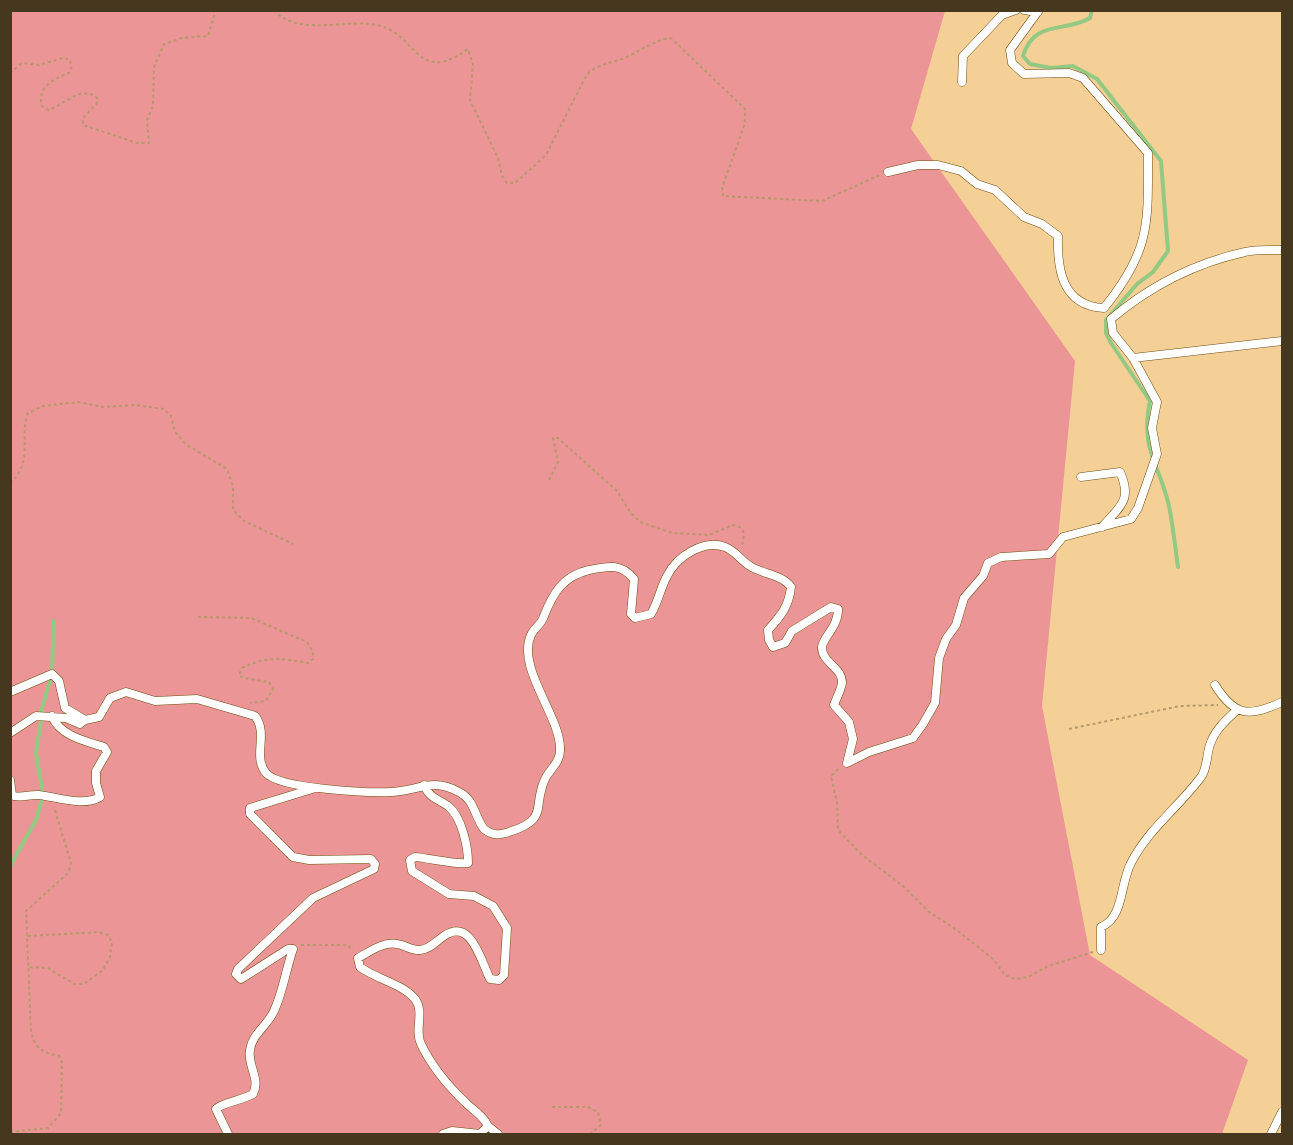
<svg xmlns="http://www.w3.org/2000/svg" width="1293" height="1145" viewBox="0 0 1293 1145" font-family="'Golos Text',sans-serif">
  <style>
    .green { fill: #eb9596 }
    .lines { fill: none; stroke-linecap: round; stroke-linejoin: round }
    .stream { stroke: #93c983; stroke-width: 4 }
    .service-casing { stroke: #6d4d0f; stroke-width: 9 }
    .path { stroke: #b6986b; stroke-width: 2; stroke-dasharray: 3 3; stroke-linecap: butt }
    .service { stroke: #fff; stroke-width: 8 }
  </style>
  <rect width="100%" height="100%" fill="#f5d096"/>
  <path class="green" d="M10 11H945L911 129 1075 361 1042 706 1090 955 1248 1060 1222 1134H11Z"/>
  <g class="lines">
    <path class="stream" d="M1092 10 1090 18C1065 33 1034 19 1023 56L1030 64 1051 68 1073 66 1097 79 1161 161 1168 251 1153 272 1137 284 1106 320V333L1111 343 1150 401C1140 451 1159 462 1169 506 1173 526 1175 546 1178 567
      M52 668 54 621
      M41 712 50 680
      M41 720 36 753 42 789
      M10 866 36 820 42 799"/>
    <defs>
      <path id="service" d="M1024 10 1038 12
        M1039 10 1010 50 1012 63 1024 74 1069 73 1083 78 1148 153C1148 224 1151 250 1104 308
        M962 82 963 56 1002 15 1016 10
        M888 172 918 165H938L961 171 977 184 995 190 1024 217 1042 224 1058 236C1057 269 1062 306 1104 308
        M1133 358 1282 341
        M1081 477 1120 472C1133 501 1119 507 1102 527
        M1215 685C1235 717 1249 717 1282 702
        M10 692 52 674 59 681 65 708 85 720 99 717 110 698 126 692 155 701 197 699 255 716C269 734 252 756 266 773 279 789 370 793 392 792 419 791 431 777 459 792 475 800 474 816 484 829 493 836 499 835 509 832 551 819 531 806 546 777 552 767 561 761 560 748 560 716 516 667 531 635 534 628 542 624 544 616 553 593 563 576 589 570 608 566 621 563 634 579L631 614 635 618 651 614C658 602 661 587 667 576 677 556 704 539 725 547 736 551 741 561 750 566 762 574 783 575 791 587 789 606 781 616 768 630L769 640 773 647 785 643 792 631 831 607 838 609C838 628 824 635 822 647 821 662 843 668 842 683 841 690 836 699 834 705L849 722 853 739 847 763 869 752 913 738 923 724 935 703 939 658 946 639 956 625 964 598 983 576 988 563 1001 557 1049 554 1063 537 1131 519 1138 508 1157 454 1152 428 1157 402 1133 358 1113 333 1111 319C1150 286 1195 263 1245 252 1256 249 1270 250 1282 250
        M10 733 36 716 66 718 80 724 85 720
        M10 780 12 795
        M424 785C430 799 437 798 448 806 462 817 468 847 468 863 458 865 428 858 415 857L410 860 412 871 449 894 474 896 493 906 507 928 504 975 499 980 490 979C481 961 471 917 444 936 435 942 430 949 420 950 412 951 405 945 397 944 384 941 369 952 358 958L360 967C376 979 403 984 415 999 425 1012 414 1030 421 1044 431 1065 449 1087 466 1103 474 1111 483 1115 488 1126L480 1134 452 1131 443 1134
        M10 795C22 799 28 794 39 795 57 797 83 807 100 797L96 783V771L107 752 104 747C85 741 60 736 52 716
        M1101 950V927C1124 918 1120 883 1131 863 1149 828 1179 807 1201 777 1208 768 1206 753 1211 742 1216 729 1226 720 1237 710
        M488 1126 498 1134
        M228 1134 216 1109C221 1103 243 1100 253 1094 261 1079 247 1065 250 1050 252 1034 268 1025 274 1011 283 992 286 969 293 949H288L241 979 236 974 238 969 313 898 374 869 375 864 371 859 309 860 293 857 250 814V808L312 789
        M1271 1134 1282 1112"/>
    </defs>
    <use href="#service" class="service-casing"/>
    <path class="path" d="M274 10C298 38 348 17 381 26 418 37 417 85 468 49L473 65 470 100 498 158 502 176 507 183H515L546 155 587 74C600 63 613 63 627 57 642 50 654 40 671 38L745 109V123L722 188 723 196 822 201 880 175
      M10 73 22 63 39 65 63 58 69 59 72 66 69 73C53 79 37 87 42 106L48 110C63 106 81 84 97 98V103L83 118V125L137 143H149L147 120 153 106 154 67 164 44 182 38 208 36 216 10
      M549 480 558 462 553 438H558L617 491 630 512 640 522 672 533 709 535 733 525 740 527 744 533 742 547
      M10 483C34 463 19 435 28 413L43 406 78 402 103 407 135 405 164 409 171 416 175 432 187 445 227 469 233 486V510L244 521 293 544
      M198 617 251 618 307 642 313 652V659L308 663C281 658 267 656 242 668L239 675 243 678 269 682 273 689 266 701 250 703
      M1069 729 1180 706 1218 705
      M838 769 831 776 837 802 838 830 862 855 903 886 928 911 958 931 993 959 1005 975 1015 979 1028 977 1048 966 1093 952
      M28 936 99 932 108 935 112 942 110 957 103 970 84 984H74L48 968 29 967
      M301 945H348L352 951
      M552 1107H588L598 1112 601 1125 590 1134
      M10 1132 48 1128 61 1113 62 1063 59 1056C42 1052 36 1050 31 1032L26 911 69 872 71 863 54 807"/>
    <use href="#service" class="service"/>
  </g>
  <rect width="1293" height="1145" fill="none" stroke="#46371f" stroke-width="24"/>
</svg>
